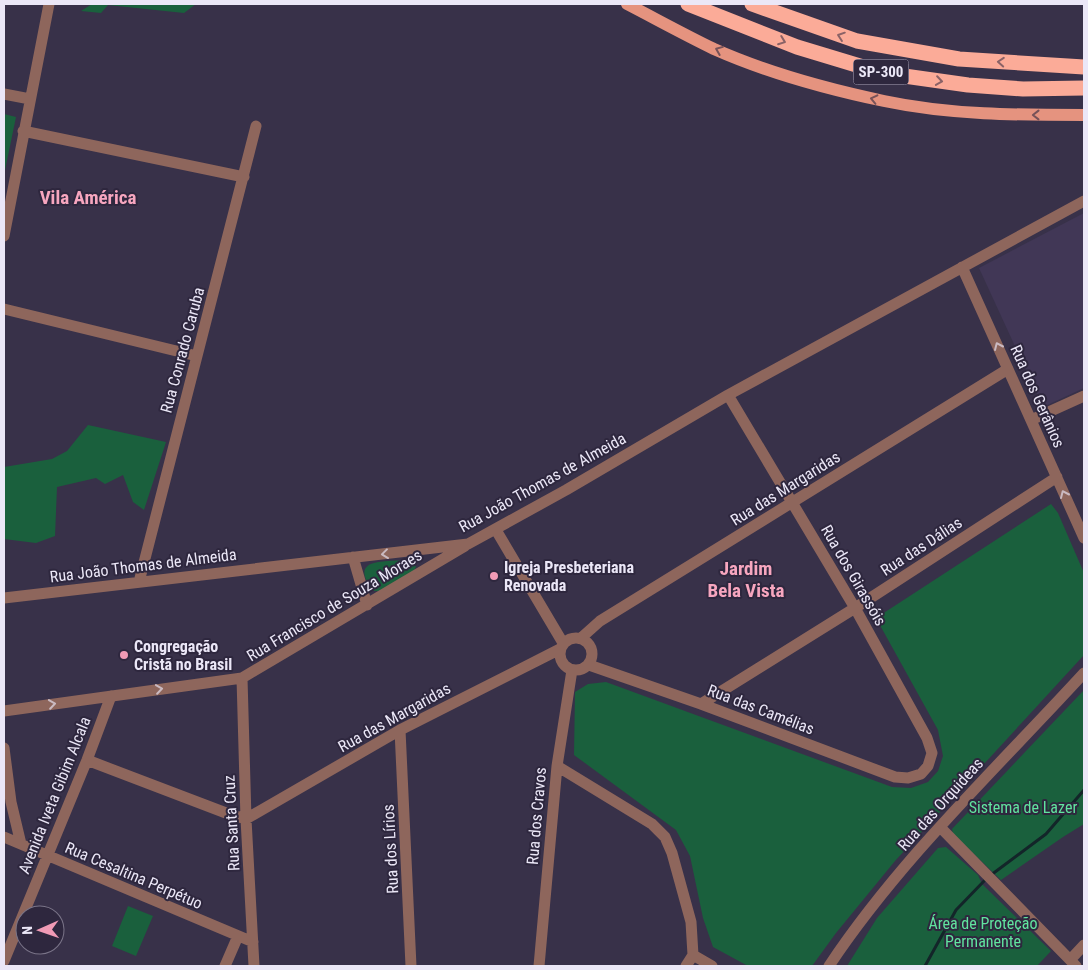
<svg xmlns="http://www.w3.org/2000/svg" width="1088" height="970" viewBox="0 0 1088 970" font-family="'Roboto Condensed',sans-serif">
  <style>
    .built { fill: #413756 }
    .green { fill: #1a603d }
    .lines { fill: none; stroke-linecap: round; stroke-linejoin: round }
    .stream { stroke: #132529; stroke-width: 3 }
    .minor { stroke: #8e665c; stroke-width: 11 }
    .major { stroke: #e5937f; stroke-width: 12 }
    .highway { stroke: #fbab98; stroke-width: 15 }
    .oneway { stroke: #8a6266 }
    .oneway2 { stroke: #775258 }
    .oneway3 { stroke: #cabac1 }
    .poi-dot { fill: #f09ab5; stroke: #2e273e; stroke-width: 2 }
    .labels { text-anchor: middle; stroke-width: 4; stroke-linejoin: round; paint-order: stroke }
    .shield { fill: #2e273e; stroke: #b2adc0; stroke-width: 1 }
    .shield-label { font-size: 15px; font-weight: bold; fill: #ebe7f7 }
    .street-label { font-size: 16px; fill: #ebe7f7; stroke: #2e273e }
    .poi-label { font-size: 16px; font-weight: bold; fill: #ebe7f7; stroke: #2e273e; text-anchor: start }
    .park-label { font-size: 16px; fill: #61e49f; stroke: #2e273e }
    .quarter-label { font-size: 19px; font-weight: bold; fill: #f7a6bf; stroke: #2e273e }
  </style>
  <rect width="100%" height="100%" fill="#383149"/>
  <path class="built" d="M1084 213V388L1043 407 979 268Z"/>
  <path class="green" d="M92 4H196L184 13 108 5 101 13 81 11Z
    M4 114 16 117 4 175Z
    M88 425 166 442 144 510 133 502 123 475 105 484 96 478 57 487 55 536 36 543 4 539V467L52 459 67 451Z
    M1051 504 1058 513 1084 573V655L895 861 836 933 812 966H748L713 947 703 918 690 856 676 830 574 755 575 692 588 684 606 682 892 787 911 788 928 782 938 771 943 756 938 730 876 618Z
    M410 560 414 562 416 567 413 572 381 591H374C366 583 357 567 374 563 385 560 399 561 410 560Z
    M1084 690V824L1063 837 1001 880 953 834 952 829Z
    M946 847 978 875 982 884 1051 951 1037 966H847L877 918 938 848Z
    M128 906 153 916 136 956 112 946Z"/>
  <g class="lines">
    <path class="stream" d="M991 875 1046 834 1084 790
      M925 966 956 910 986 879"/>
    <path class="minor" d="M4 94 30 99
      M23 131 244 177
      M4 236 49 4
      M962 267 1084 538
      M4 309 197 356
      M1031 420 1084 396
      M496 530 563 643
      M353 557 367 605
      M139 582 256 126
      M4 598 468 544 566 490 728 395 1084 201
      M560 654a16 16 0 1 1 32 0a16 16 0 1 1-32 0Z
      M581 638 600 621 1008 369
      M589 665 701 704 895 777 908 778 921 774 928 766 932 753 927 738 855 608 728 395
      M242 678 246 819 254 966
      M701 704 855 608 1057 477
      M4 711 242 678 465 546
      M400 730 411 966
      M4 748 11 802 21 844
      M87 760 226 813 246 819 400 730 560 649
      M557 766 652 824 665 837 672 853 691 922 693 955
      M940 827 1076 966
      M4 837 253 942
      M693 955 712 966
      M1070 960 1084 945
      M4 961 87 760 111 696
      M225 966 238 936
      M539 966 557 766 572 670
      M686 966 693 955
      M829 966C901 858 997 768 1084 673"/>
    <path class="major" d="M627 4C656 19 685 35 714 49 768 73 827 89 884 101 950 115 1018 115 1084 115"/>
    <path class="highway" d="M688 4 797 47 883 73 968 85 1023 89 1084 88
      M752 4 857 41 959 59 1084 67"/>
  </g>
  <defs><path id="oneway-chevron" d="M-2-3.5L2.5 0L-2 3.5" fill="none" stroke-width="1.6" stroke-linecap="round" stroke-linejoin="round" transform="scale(1.25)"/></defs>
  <g class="oneway">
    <use href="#oneway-chevron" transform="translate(841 36) rotate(-161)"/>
    <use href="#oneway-chevron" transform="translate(782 41) rotate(21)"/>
    <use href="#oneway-chevron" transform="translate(1001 62) rotate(-176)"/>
    <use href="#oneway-chevron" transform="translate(939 81) rotate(8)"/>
  </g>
  <g class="oneway2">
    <use href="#oneway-chevron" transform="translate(719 50) rotate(-158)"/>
    <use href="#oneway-chevron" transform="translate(874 99) rotate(-167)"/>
    <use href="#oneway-chevron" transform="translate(1036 115) rotate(-180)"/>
  </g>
  <g class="oneway3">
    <use href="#oneway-chevron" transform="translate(998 346) rotate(-114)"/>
    <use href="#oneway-chevron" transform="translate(1064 494) rotate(-114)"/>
    <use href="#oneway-chevron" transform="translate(385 554) rotate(173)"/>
    <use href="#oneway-chevron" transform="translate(159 689) rotate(-8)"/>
    <use href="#oneway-chevron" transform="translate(52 704) rotate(-8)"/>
  </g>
  <g class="poi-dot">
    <circle cx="494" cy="576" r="5"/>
    <circle cx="124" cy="655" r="5"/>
  </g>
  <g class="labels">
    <rect class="shield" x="853.5" y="59.5" width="55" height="25" rx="4"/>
    <g class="shield-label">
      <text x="881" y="77">SP-300</text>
    </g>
    <g class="street-label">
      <text transform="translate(182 350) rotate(-75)" y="6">Rua Conrado Caruba</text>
      <text transform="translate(1038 396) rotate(66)" y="6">Rua dos Gerânios</text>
      <text transform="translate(542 482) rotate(-29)" y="6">Rua João Thomas de Almeida</text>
      <text transform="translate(785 488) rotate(-32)" y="6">Rua das Margaridas</text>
      <text transform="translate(921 546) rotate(-33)" y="6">Rua das Dálias</text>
      <text transform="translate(143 565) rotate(-7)" y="6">Rua João Thomas de Almeida</text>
      <text transform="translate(854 575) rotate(60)" y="6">Rua dos Girassóis</text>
      <text transform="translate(334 605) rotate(-31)" y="6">Rua Francisco de Souza Moraes</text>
      <text transform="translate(761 709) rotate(21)" y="6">Rua das Camélias</text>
      <text transform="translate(394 717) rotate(-29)" y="6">Rua das Margaridas</text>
      <text transform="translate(54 795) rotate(-68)" y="6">Avenida Iveta Gibim Alcala</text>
      <text transform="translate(940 804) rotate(-48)" y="6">Rua das Orquideas</text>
      <text transform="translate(536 816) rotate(-85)" y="6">Rua dos Cravos</text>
      <text transform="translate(231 823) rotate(-93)" y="6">Rua Santa Cruz</text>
      <text transform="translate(390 849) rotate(-93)" y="6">Rua dos Lírios</text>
      <text transform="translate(134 875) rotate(23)" y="6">Rua Cesaltina Perpétuo</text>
    </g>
    <g class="poi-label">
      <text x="504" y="573">Igreja Presbeteriana<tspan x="504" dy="18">Renovada</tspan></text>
      <text x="134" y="652">Congregação<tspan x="134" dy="18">Cristã no Brasil</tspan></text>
    </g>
    <g class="park-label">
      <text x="1023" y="813">Sistema de Lazer</text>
      <text x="983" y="929">Área de Proteção<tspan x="983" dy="18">Permanente</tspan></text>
    </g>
    <g class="quarter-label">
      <text x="88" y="204">Vila América</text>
      <text x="746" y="575">Jardim<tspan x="746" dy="22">Bela Vista</tspan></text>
    </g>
  </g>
  <rect width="1088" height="970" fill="none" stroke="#ebe7f7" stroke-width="10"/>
  <g transform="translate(40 930) rotate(268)"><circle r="24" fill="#2e273e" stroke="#7a7488"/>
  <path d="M0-4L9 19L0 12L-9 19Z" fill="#f09ab5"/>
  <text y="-8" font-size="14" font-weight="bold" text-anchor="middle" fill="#ebe7f7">N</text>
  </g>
</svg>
